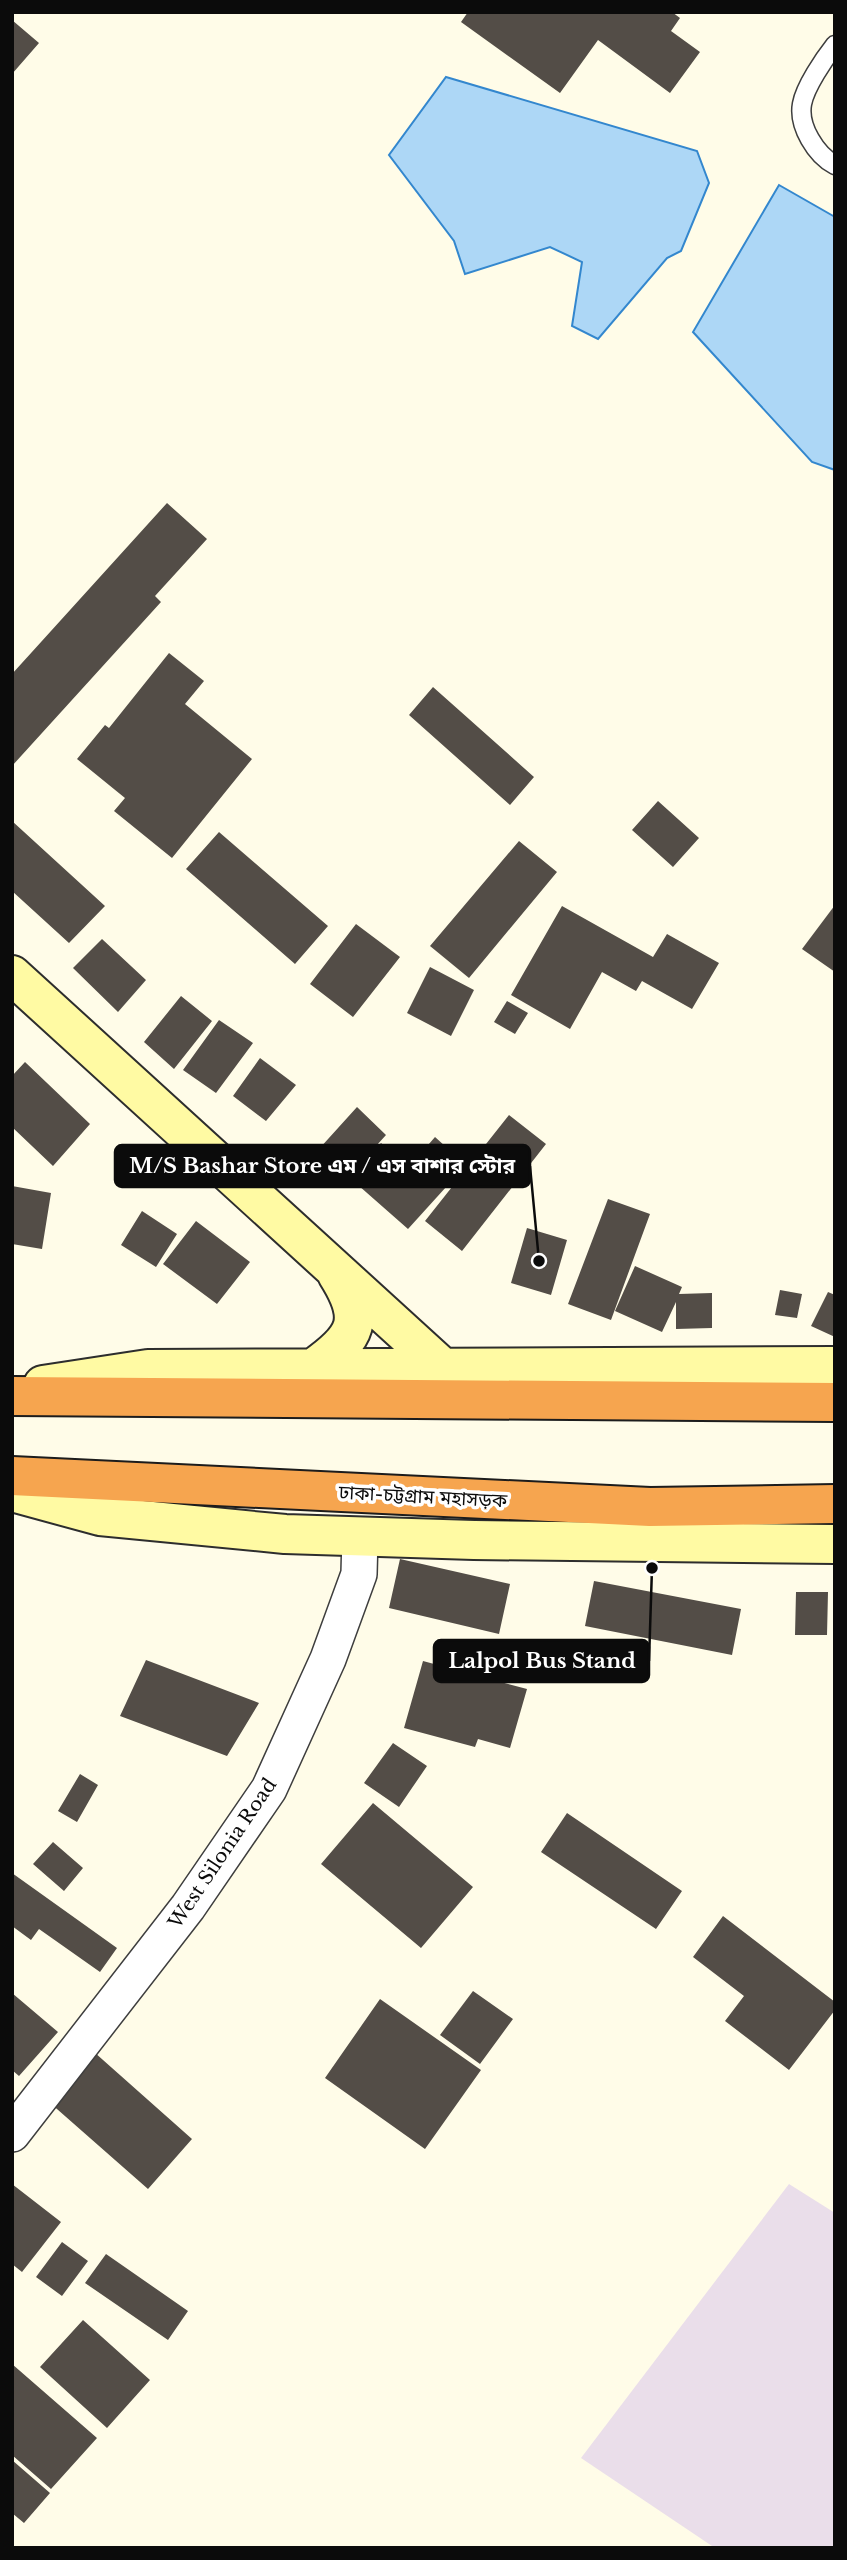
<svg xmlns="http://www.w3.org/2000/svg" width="847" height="2560" viewBox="0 0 847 2560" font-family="'Libre Baskerville','Noto Sans Bengali',serif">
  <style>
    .industrial { fill: #eadeea }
    .water { fill: #add7f6; stroke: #3387ce; stroke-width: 2 }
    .building { fill: #534d47 }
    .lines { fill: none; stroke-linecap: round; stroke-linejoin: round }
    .lane-casing { stroke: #3e3e3e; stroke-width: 21 }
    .street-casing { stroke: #3e3e3e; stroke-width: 38 }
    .secondary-casing { stroke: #2d2d2d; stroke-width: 42 }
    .highway-casing { stroke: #1c1c1c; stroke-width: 42 }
    .lane { stroke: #fff; stroke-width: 18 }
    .street { stroke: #fff; stroke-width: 35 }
    .secondary { stroke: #fffaa3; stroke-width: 38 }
    .highway { stroke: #f6a54f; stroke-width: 38 }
    .labels { text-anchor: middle; stroke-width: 7; stroke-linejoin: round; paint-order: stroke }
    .street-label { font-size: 19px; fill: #0b0b0b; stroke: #fff }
    .leader { fill: none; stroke: #0b0b0b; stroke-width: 2.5 }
    .callout-dot { fill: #0b0b0b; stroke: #fff; stroke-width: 2.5 }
    .callout { fill: #0b0b0b; stroke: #0b0b0b; stroke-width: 2.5 }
    .callout-label { font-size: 21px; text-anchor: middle; font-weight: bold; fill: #fff }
  </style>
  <rect width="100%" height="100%" fill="#fffce8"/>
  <path class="industrial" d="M789 2184 835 2213V2548H715L581 2458Z"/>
  <path class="water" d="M446 77 697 151 709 183 681 251 667 258 598 339 572 326 582 262 550 247 465 274 454 241 389 155Z
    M779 185 835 217V470L812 462 693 332Z"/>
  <path class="building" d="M468 12H672L680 18 671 31 700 52 670 93 598 40 560 93 461 22Z
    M12 20 39 43 12 74Z
    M167 503 207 539 155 596 161 602 12 766V674Z
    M169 653 204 681 185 704 252 759 172 858 114 811 125 798 77 759 105 725 109 728Z
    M433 687 534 777 510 805 409 715Z
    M658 801 699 838 673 867 632 830Z
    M12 821 105 906 69 943 12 891Z
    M219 832 328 926 295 964 186 869Z
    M519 841 557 872 469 978 430 946Z
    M835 905V972L802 949Z
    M562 906 653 957 667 934 719 963 692 1009 642 981 636 991 602 972 570 1029 511 995Z
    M356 924 400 957 353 1017 310 984Z
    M102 939 146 980 118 1012 73 968Z
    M430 967 474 990 451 1036 407 1013Z
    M181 996 212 1021 174 1069 144 1042Z
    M507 1001 528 1013 515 1034 494 1022Z
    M219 1020 253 1043 216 1093 183 1070Z
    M260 1058 296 1085 266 1121 233 1096Z
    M25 1062 90 1124 53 1166 12 1127V1076Z
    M357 1107 386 1135 349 1176 319 1149Z
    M509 1115 546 1144 462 1251 425 1221Z
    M435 1137 466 1165 408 1229 350 1178 381 1143 409 1167Z
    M12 1186 51 1193 42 1249 12 1244Z
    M608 1199 650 1214 611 1320 568 1304Z
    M142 1211 177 1234 156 1267 121 1245Z
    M196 1221 250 1262 217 1304 163 1264Z
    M527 1228 567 1240 551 1295 511 1283Z
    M635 1266 682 1287 679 1294 712 1293V1328L676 1329V1302L662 1332 615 1311Z
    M780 1290 802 1294 797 1318 775 1315Z
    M828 1292 835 1295V1337L811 1326Z
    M400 1559 510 1584 499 1634 389 1608Z
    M594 1581 741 1609 732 1655 585 1626Z
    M796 1592H828L827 1635H795Z
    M146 1660 259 1703 227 1756 120 1716Z
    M423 1661 527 1689 510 1748 478 1739 475 1747 404 1728Z
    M393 1743 427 1766 399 1807 364 1783Z
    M80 1774 98 1785 77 1822 58 1811Z
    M373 1803 473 1887 421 1948 321 1864Z
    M567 1813 682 1891 656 1929 541 1852Z
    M53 1842 83 1868 64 1891 33 1864Z
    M12 1873 117 1948 100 1972 39 1929 31 1940 12 1926Z
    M723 1916 835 2002V2010L789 2070 725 2021 744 1996 693 1957Z
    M473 1991 513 2019 480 2064 440 2035Z
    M12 1993 58 2032 19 2076 12 2070Z
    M380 1999 481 2070 425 2149 325 2078Z
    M94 2052 192 2139 148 2189 49 2102Z
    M12 2184 61 2222 22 2272 12 2264Z
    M62 2242 88 2261 62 2296 36 2277Z
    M106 2254 188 2311 168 2340 85 2283Z
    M83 2320 150 2380 107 2428 40 2367Z
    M12 2364 97 2438 51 2489 12 2455Z
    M12 2460 50 2493 24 2523 12 2513Z"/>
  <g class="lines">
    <defs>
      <path id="lane" d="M835 45C824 59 805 87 802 104 798 126 816 155 835 165"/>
      <path id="street" d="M12 2134 188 1907 269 1789 328 1659 359 1574 360 1536"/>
      <path id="secondary" d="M12 975 442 1367
        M315 1367C357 1337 366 1320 337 1274
        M43 1385 148 1369 835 1366
        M12 1492 100 1516 285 1534 474 1540 835 1544"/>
      <path id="highway" d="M12 1396 835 1402
        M12 1476 650 1507 835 1504"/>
    </defs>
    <use href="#lane" class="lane-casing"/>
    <use href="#street" class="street-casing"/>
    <use href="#secondary" class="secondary-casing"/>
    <use href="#highway" class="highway-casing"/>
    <use href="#lane" class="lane"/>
    <use href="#street" class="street"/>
    <use href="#secondary" class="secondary"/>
    <use href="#highway" class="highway"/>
  </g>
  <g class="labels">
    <g class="street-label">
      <text transform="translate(423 1496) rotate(3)" y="7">ঢাকা-চট্টগ্রাম মহাসড়ক</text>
      <text transform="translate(222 1853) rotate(-56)" y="7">West Silonia Road</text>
    </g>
  </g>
  <path class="leader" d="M539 1261L530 1166M652 1568L649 1661"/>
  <g class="callout-dot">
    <circle cx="539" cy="1261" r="7"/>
    <circle cx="652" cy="1568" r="7"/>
  </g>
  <g class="callout">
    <rect x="115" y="1145" width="415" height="42" rx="7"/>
    <rect x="434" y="1640" width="215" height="42" rx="7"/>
  </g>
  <g class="callout-label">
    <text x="322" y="1173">M/S Bashar Store এম / এস বাশার স্টোর</text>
    <text x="542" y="1668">Lalpol Bus Stand</text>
  </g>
  <rect width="847" height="2560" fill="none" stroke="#0b0b0b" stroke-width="28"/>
</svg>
